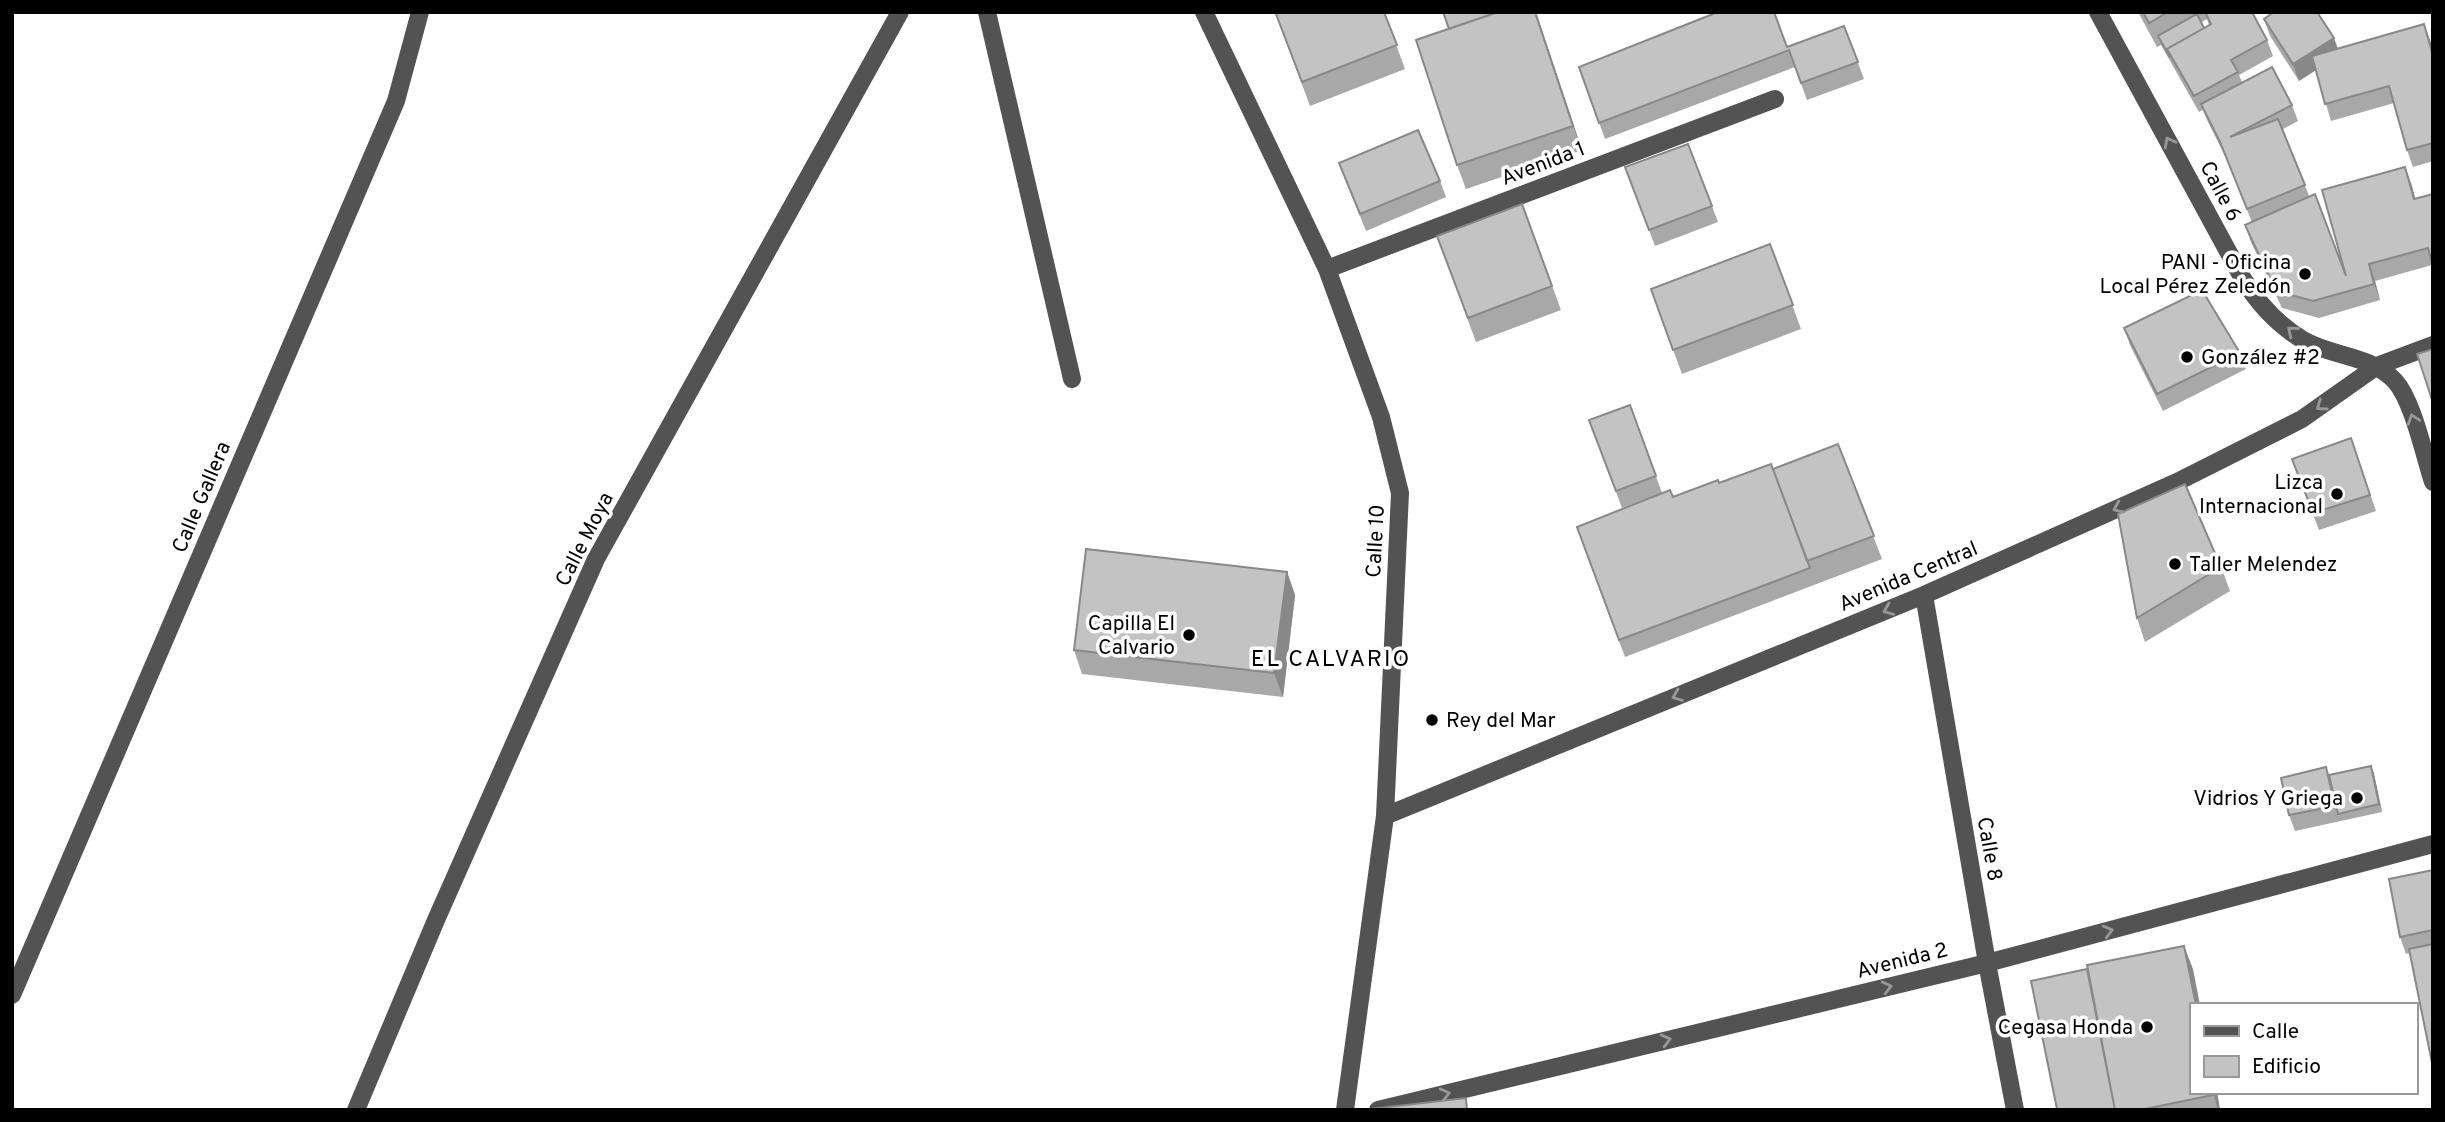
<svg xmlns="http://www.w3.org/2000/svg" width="2445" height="1122" viewBox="0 0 2445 1122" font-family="Overpass,sans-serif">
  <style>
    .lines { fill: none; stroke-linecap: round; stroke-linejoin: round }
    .minor { stroke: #535353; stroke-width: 18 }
    .wall { fill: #a8a8a8; fill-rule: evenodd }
    .shaded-wall { fill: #888 }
    .building { fill: #c3c3c3; stroke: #888; stroke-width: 2 }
    .oneway { stroke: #989898 }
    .poi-dot { fill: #000; stroke: #fff; stroke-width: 2.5 }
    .labels { text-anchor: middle; stroke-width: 7; stroke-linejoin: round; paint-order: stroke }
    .street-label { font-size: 21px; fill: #000; stroke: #fff }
    .poi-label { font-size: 21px; fill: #000; stroke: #fff; text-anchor: end }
    .neighbourhood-label { font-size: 23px; letter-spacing: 2px; fill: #000; stroke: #fff }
  </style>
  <rect width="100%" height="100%" fill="#fff"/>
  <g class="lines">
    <path class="minor" d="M987 12 1072 379
      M1204 12 1327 269 1381 417 1400 493 1385 816 1345 1110
      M2098 12 2243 279C2258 303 2278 325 2303 340 2332 357 2371 355 2395 381 2413 401 2424 455 2433 482
      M1327 269 1775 99
      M1924 595 1987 963 2015 1110
      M1385 816 1924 595 2177 482 2302 419 2377 366 2433 345
      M12 995 396 101 420 12
      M356 1110 436 920 596 559 900 12
      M1378 1110 1987 963 2433 844"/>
  </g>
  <path class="wall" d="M1384 12 1405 69 1310 106 1276 14Z
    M1536 12 1582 150 1466 189 1457 165Z
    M2138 12H2252L2267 40 2273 56 2239 75 2242 82 2292 105 2298 121 2283 129 2309 196 2346 276 2411 183 2432 265 2375 281 2380 300 2319 318 2282 308 2251 242 2245 225 2252 222 2226 158 2207 120 2203 110 2199 112 2161 45 2157 47ZM2207 19 2209 25 2204 28 2202 22Z
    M2264 19 2338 48 2424 24 2433 51V161L2413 167 2407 150 2394 103 2331 121 2316 70 2299 81 2270 36Z
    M1844 26 1864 79 1807 100 1795 67 1605 139 1579 67 1787 47Z
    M1688 144 1718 222 1655 246 1625 167Z
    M1339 163 1440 181 1446 197 1366 231Z
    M1522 204 1561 310 1476 342 1437 236Z
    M1770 244 1801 329 1682 374 1651 289Z
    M2124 328 2240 353 2246 369 2163 411 2130 345Z
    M1630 405 1662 493 1622 508 1589 420Z
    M1838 444 1882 559 1625 657 1577 527 1719 483 1782 492Z
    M2357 455 2376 511 2319 530 2292 459Z
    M2221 567 2230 591 2145 642 2137 618Z
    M1287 572 1295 595 1283 697 1082 674 1074 650Z
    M2371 766 2374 774 2382 812 2295 831 2289 815 2326 767 2329 775Z
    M2433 870V1068L2410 953 2406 954 2400 937Z
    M2193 969 2191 1092H2217L2220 1110H2054L2057 1109Z"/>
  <path class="shaded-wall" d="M1535 12 1540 25 1582 150 1573 126Z
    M2424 24 2430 40 2433 51V56Z
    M2334 38 2340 54 2299 81 2293 64Z
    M2405 167 2411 183 2420 215 2414 199Z
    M2369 264 2375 281 2380 300 2374 284Z
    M1287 572 1295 595 1283 697 1274 673Z
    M2371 766 2374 774 2382 812 2379 804Z
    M2184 946 2193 969 2200 1005H2196Z
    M2213 1092H2217L2220 1110H2218Z"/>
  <path class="building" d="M1281 12H1384L1397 45 1302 82 1276 14Z
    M1443 12H1498L1449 29Z
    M1498 12H1535L1573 126 1457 165 1416 40Z
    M1713 12H1774L1787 47 1844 26 1858 62 1801 83 1789 50 1599 123 1579 67 1713 14Z
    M2143 12H2168L2149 23Z
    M2205 12H2252L2267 40 2231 60 2238 72 2194 96 2167 49 2211 24Z
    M2274 12H2317L2334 38 2293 64 2264 19Z
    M2197 14 2204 28 2167 49 2170 57 2158 36Z
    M2424 24 2433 56V143L2407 150 2389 86 2325 104 2312 56Z
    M2272 67 2292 105 2230 137 2278 119 2305 185 2247 209 2220 142 2201 104Z
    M1418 130 1440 181 1360 214 1339 163Z
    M1688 144 1712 206 1649 230 1625 167Z
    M2405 167 2414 199 2433 194V266L2428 248 2369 264 2374 284 2313 301 2276 291 2245 225 2315 194 2346 276 2322 190Z
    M1522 204 1552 286 1468 318 1437 236Z
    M1770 244 1793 305 1673 350 1651 289Z
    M2202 290 2240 353 2157 394 2124 328Z
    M2433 349V403L2417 354Z
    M1630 405 1656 476 1616 491 1589 420Z
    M2351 438 2370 495 2313 513 2292 459Z
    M1838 444 1874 536 1807 561 1773 469Z
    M1771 464 1810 568 1619 640 1577 527 1670 490 1673 497 1718 480 1719 483Z
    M2185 484 2221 567 2137 618 2118 514Z
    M1086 549 1287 572 1274 673 1074 650Z
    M2371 766 2379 804 2338 814 2329 775Z
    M2326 767 2335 806 2289 815 2281 778Z
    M2433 870V930L2400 937 2389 879Z
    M2433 944V1068L2409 949Z
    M2184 946 2196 1005H2191V1092H2213V1095L2140 1110H2115L2087 965Z
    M2087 969 2115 1110H2054L2057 1109 2031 981Z
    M1466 1098 1467 1110H1362Z"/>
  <defs><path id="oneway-chevron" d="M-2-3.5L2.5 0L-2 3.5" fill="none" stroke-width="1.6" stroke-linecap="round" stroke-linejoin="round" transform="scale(1.75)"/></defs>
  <g class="oneway">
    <use href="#oneway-chevron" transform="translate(2169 142) rotate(-118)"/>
    <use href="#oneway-chevron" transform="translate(2292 331) rotate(-141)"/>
    <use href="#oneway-chevron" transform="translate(2321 406) rotate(145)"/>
    <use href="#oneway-chevron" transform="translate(2413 419) rotate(-108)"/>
    <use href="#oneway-chevron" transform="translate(2118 508) rotate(156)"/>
    <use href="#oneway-chevron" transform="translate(1888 610) rotate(158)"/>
    <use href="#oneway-chevron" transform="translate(1677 696) rotate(158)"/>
    <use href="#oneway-chevron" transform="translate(2108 931) rotate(-15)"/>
    <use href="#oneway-chevron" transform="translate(1887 987) rotate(-14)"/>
    <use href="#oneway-chevron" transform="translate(1666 1040) rotate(-14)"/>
    <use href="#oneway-chevron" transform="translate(1445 1094) rotate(-14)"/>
  </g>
  <g class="poi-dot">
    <circle cx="2305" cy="274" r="7"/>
    <circle cx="2187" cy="357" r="7"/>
    <circle cx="2337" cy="494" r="7"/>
    <circle cx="2175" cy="564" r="7"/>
    <circle cx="1189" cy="635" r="7"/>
    <circle cx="1432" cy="720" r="7"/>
    <circle cx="2357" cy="798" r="7"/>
    <circle cx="2147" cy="1027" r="7"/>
  </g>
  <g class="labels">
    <g class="street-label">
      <text transform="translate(1543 163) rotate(-21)" y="7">Avenida 1</text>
      <text transform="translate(2221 191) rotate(62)" y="7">Calle 6</text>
      <text transform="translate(201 497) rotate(-67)" y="7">Calle Gallera</text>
      <text transform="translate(584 539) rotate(-63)" y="7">Calle Moya</text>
      <text transform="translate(1375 541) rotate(-87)" y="7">Calle 10</text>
      <text transform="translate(1908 576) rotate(-23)" y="7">Avenida Central</text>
      <text transform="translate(1990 849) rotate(80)" y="7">Calle 8</text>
      <text transform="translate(1902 960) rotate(-14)" y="7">Avenida 2</text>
    </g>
    <g class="poi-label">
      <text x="2291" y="269">PANI - Oficina<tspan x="2291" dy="24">Local Pérez Zeledón</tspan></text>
      <text x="2201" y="364" text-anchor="start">González #2</text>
      <text x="2323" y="489">Lizca<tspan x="2323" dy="24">Internacional</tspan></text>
      <text x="2189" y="571" text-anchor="start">Taller Melendez</text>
      <text x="1175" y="630">Capilla El<tspan x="1175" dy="24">Calvario</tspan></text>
      <text x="1446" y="727" text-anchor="start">Rey del Mar</text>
      <text x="2343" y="805">Vidrios Y Griega</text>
      <text x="2133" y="1034">Cegasa Honda</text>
    </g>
    <g class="neighbourhood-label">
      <text x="1331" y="666">EL CALVARIO</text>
    </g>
  </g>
  <rect width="2445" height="1122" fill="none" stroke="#000000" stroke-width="28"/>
  <rect x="2190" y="1003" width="228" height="91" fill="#ffffff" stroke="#999999" stroke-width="2"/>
  <rect x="2204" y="1026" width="35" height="10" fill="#535353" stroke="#999999" stroke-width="2"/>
  <text x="2252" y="1038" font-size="21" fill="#000000">Calle</text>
  <rect x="2204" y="1056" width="35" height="21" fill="#c3c3c3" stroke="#999999" stroke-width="2"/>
  <text x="2252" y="1073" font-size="21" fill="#000000">Edificio</text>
</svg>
